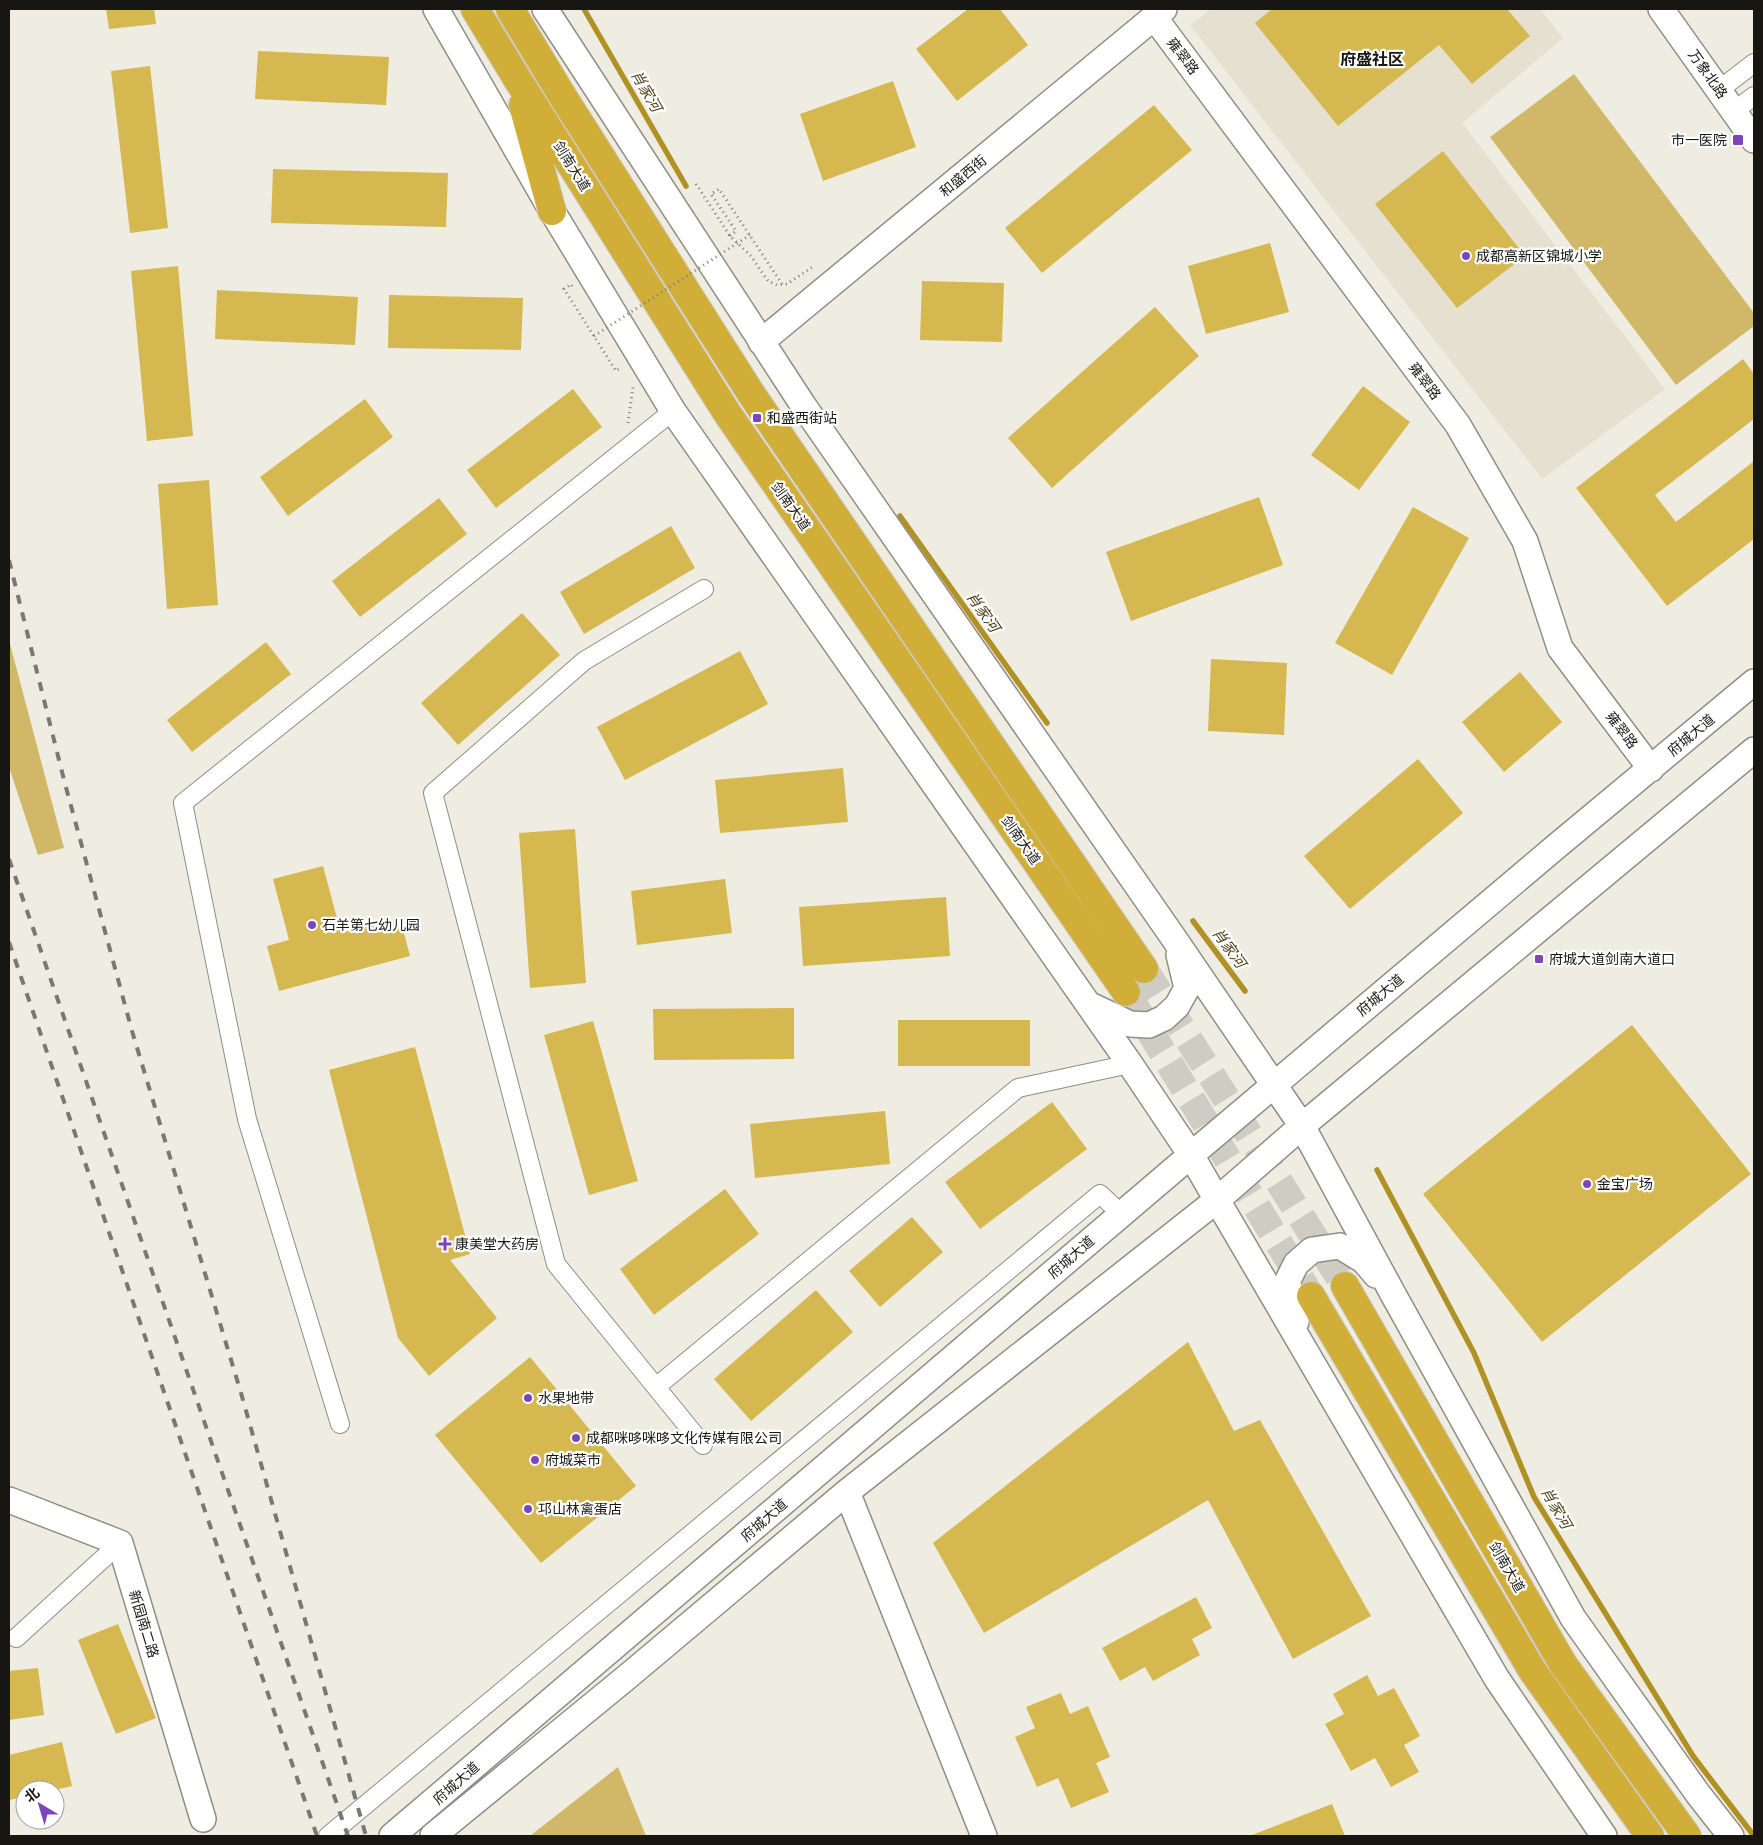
<svg xmlns="http://www.w3.org/2000/svg" width="1763" height="1845" viewBox="0 0 1763 1845" font-family="Raleway,'Noto Sans SC',sans-serif">
  <style>
    .built { fill: #e5e0cf }
    .green { fill: #d0b868 }
    .lines { fill: none; stroke-linecap: round; stroke-linejoin: round }
    .stream { stroke: #b09224; stroke-width: 5.5 }
    .building { fill: #d6b850 }
    .highway-tunnel { stroke: #cfccc3; stroke-width: 28; stroke-dasharray: 28 14; stroke-linecap: butt }
    .street-casing { stroke: #908e84; stroke-width: 20 }
    .secondary-casing { stroke: #908e84; stroke-width: 28 }
    .highway-casing { stroke: #cccccb; stroke-width: 30 }
    .path { stroke: #807e77; stroke-width: 3; stroke-dasharray: 1 4; stroke-linecap: butt }
    .street { stroke: #fff; stroke-width: 18 }
    .secondary { stroke: #fff; stroke-width: 25 }
    .highway { stroke: #d0ae38; stroke-width: 28 }
    .rail { stroke: #7a7872; stroke-width: 4; stroke-dasharray: 9 9; stroke-linecap: butt }
    .path-bridge { stroke: #807e77; stroke-width: 3; stroke-dasharray: 1 4; stroke-linecap: butt }
    .poi-dot { fill: #7e45bb; stroke: #fff; stroke-width: 2 }
    .labels { text-anchor: middle; stroke-width: 4.5; stroke-linejoin: round; paint-order: stroke }
    .street-label { font-size: 14px; fill: #171613; stroke: #fff }
    .poi-label { font-size: 14px; fill: #171613; stroke: #fff; text-anchor: start }
    .water-label { font-size: 15px; font-style: italic; fill: #4f4218; stroke: #fff }
    .quarter-label { font-size: 16px; font-weight: bold; fill: #171613; stroke: #fff }
  </style>
  <rect width="100%" height="100%" fill="#efece2"/>
  <path class="built" d="M1211 9H1540L1563 38 1462 123 1665 389 1542 479 1190 25Z"/>
  <path class="green" d="M1574 74 1754 313V326L1676 385 1490 137Z
    M9 640 64 848 38 855 9 767Z
    M618 1767 646 1836H530Z"/>
  <g class="lines">
    <path class="stream" d="M584 9 686 186
      M900 516 1047 723
      M1193 921 1245 991
      M1377 1170 1474 1353 1534 1497 1693 1756 1754 1836"/>
  </g>
  <path class="building" d="M106 9H154L156 24 109 29Z
    M968 9H1000L1028 45 957 101 916 49Z
    M1272 9H1507L1530 36 1472 84 1439 45 1338 126 1255 23Z
    M258 51 389 57 386 105 255 99Z
    M150 66 168 228 130 233 111 71Z
    M893 81 916 147 823 181 800 114Z
    M1154 105 1192 150 1042 273 1005 228Z
    M1443 151 1525 256 1457 308 1375 204Z
    M273 169 448 173 446 227 271 223Z
    M1270 243 1289 312 1206 334 1188 266Z
    M178 266 193 436 147 441 131 271Z
    M922 281 1004 283 1002 342 920 340Z
    M217 290 358 297 355 345 215 339Z
    M389 295 523 298 521 350 388 348Z
    M1155 307 1199 356 1052 488 1008 438Z
    M1743 359 1754 374V419L1655 495 1676 522 1754 461V539L1667 606 1576 488Z
    M1363 386 1410 422 1359 490 1311 455Z
    M573 389 602 427 496 508 467 470Z
    M365 399 393 437 288 516 260 477Z
    M209 480 218 605 167 609 158 484Z
    M1259 497 1283 565 1131 621 1106 552Z
    M439 498 467 534 360 617 332 581Z
    M1413 507 1469 538 1392 675 1335 643Z
    M671 526 695 568 584 634 560 592Z
    M522 613 560 655 458 745 421 703Z
    M266 642 291 674 192 752 167 720Z
    M740 651 768 704 625 780 597 727Z
    M1211 659 1287 663 1284 735 1208 731Z
    M1520 672 1562 722 1504 772 1462 722Z
    M1418 759 1463 813 1350 909 1304 856Z
    M843 768 848 822 720 833 715 780Z
    M575 829 586 983 530 988 519 833Z
    M323 866 341 933 400 918 410 956 279 991 267 946 289 940 273 879Z
    M725 879 732 933 637 945 631 891Z
    M946 897 950 956 803 966 799 907Z
    M794 1008V1059L654 1060 653 1009Z
    M898 1020H1030V1066H898Z
    M593 1021 638 1181 589 1195 544 1035Z
    M1632 1025 1751 1174 1542 1342 1423 1194Z
    M415 1047 470 1254 450 1260 497 1318 429 1376 398 1338 329 1070Z
    M1052 1102 1087 1149 980 1229 945 1182Z
    M885 1111 890 1164 755 1178 750 1124Z
    M725 1189 759 1234 654 1315 620 1269Z
    M912 1217 943 1252 880 1307 849 1271Z
    M816 1290 853 1332 751 1421 714 1379Z
    M1188 1342 1234 1431 1260 1420 1371 1616 1293 1659 1208 1500 984 1633 933 1543Z
    M530 1357 636 1486 541 1563 435 1435Z
    M1196 1597 1212 1628 1192 1639 1200 1655 1153 1681 1145 1667 1120 1681 1102 1648Z
    M118 1624 156 1718 116 1734 78 1640Z
    M38 1668 44 1715 9 1720V1671Z
    M1367 1675 1378 1696 1394 1688 1420 1736 1404 1745 1419 1772 1391 1787 1375 1758 1351 1771 1325 1724 1344 1714 1333 1694Z
    M1061 1693 1070 1714 1088 1706 1110 1757 1096 1763 1109 1792 1071 1808 1058 1778 1037 1787 1015 1737 1035 1728 1026 1707Z
    M62 1742 72 1786 54 1790H25V1797L9 1800V1755Z
    M1332 1804 1345 1836H1252V1835Z"/>
  <g class="lines">
    <path class="highway-tunnel" d="M1144 969 1345 1286
      M1126 992 1311 1296"/>
    <defs>
      <path id="street" d="M1719 90 1754 63
        M1734 111 1754 96
        M656 1387 1018 1088 1130 1064
        M340 1424 247 1119 183 803 673 411
        M703 1445 556 1264 433 793 584 661 704 589
        M16 1638 120 1543
        M328 1836 1100 1194 1121 1214"/>
      <path id="secondary" d="M436 9 552 211 673 411 1130 1064 1191 1155 1217 1200 1497 1679 1604 1836
        M545 9 803 405 1173 937 1302 1126 1393 1294 1573 1618 1698 1794 1731 1836
        M1661 9 1754 140
        M1154 17 1458 425 1525 541 1560 648 1651 769
        M761 342 1164 9
        M1090 1005 1130 1024 1149 1025 1164 1018 1177 1006 1187 988 1179 955
        M1296 1322 1290 1300 1288 1280 1296 1264 1312 1250 1340 1246 1364 1261 1376 1275
        M847 1492 984 1836
        M9 1500 120 1543 203 1819
        M392 1836 1191 1155 1558 845 1754 682
        M433 1836 627 1677 847 1492 1217 1200 1302 1126 1754 750"/>
      <path id="highway" d="M475 9 516 77 727 413 1126 992
        M510 9 560 92 750 392 1144 969
        M523 105 552 211
        M1345 1286 1563 1664 1687 1836
        M1311 1296 1532 1670 1650 1836"/>
    </defs>
    <use href="#street" class="street-casing"/>
    <use href="#secondary" class="secondary-casing"/>
    <use href="#highway" class="highway-casing"/>
    <path class="path" d="M696 184 730 236 751 256 768 281 777 285 787 284 814 266
      M730 236 736 231 711 194 719 189 782 284
      M572 286 571 284 564 289 616 371 621 367
      M628 423 633 387"/>
    <use href="#street" class="street"/>
    <use href="#secondary" class="secondary"/>
    <use href="#highway" class="highway"/>
    <path class="rail" d="M9 560 64 780 132 1031 241 1393 366 1836
      M9 859 348 1836
      M9 942 317 1836"/>
    <path class="path-bridge" d="M594 336 750 235"/>
  </g>
  <g class="poi-dot">
    <rect x="1732" y="134" width="12" height="12" rx="2.5"/>
    <circle cx="1466" cy="256" r="5"/>
    <rect x="752" y="413" width="10" height="10" rx="2.5"/>
    <circle cx="312" cy="925" r="5"/>
    <rect x="1534" y="954" width="10" height="10" rx="2.5"/>
    <circle cx="1587" cy="1184" r="5"/>
    <path d="M442.5 1236.5h5v5h5v5h-5v5h-5v-5h-5v-5h5z"/>
    <circle cx="528" cy="1398" r="5"/>
    <circle cx="576" cy="1438" r="5"/>
    <circle cx="535" cy="1460" r="5"/>
    <circle cx="528" cy="1509" r="5"/>
  </g>
  <g class="labels">
    <g class="street-label">
      <text transform="translate(1183 56) rotate(53)" y="5">雍翠路</text>
      <text transform="translate(1708 74) rotate(55)" y="5">万象北路</text>
      <text transform="translate(572 166) rotate(58)" y="5">剑南大道</text>
      <text transform="translate(963 176) rotate(-40)" y="5">和盛西街</text>
      <text transform="translate(1425 381) rotate(53)" y="5">雍翠路</text>
      <text transform="translate(791 506) rotate(55)" y="5">剑南大道</text>
      <text transform="translate(1622 730) rotate(53)" y="5">雍翠路</text>
      <text transform="translate(1691 735) rotate(-40)" y="5">府城大道</text>
      <text transform="translate(1021 840) rotate(55)" y="5">剑南大道</text>
      <text transform="translate(1380 995) rotate(-40)" y="5">府城大道</text>
      <text transform="translate(1071 1257) rotate(-41)" y="5">府城大道</text>
      <text transform="translate(764 1520) rotate(-41)" y="5">府城大道</text>
      <text transform="translate(1507 1567) rotate(60)" y="5">剑南大道</text>
      <text transform="translate(144 1624) rotate(73)" y="5">新园南二路</text>
      <text transform="translate(456 1783) rotate(-41)" y="5">府城大道</text>
    </g>
    <g class="poi-label">
      <text x="1727" y="145" text-anchor="end">市一医院</text>
      <text x="1476" y="261">成都高新区锦城小学</text>
      <text x="767" y="423">和盛西街站</text>
      <text x="322" y="930">石羊第七幼儿园</text>
      <text x="1549" y="964">府城大道剑南大道口</text>
      <text x="1597" y="1189">金宝广场</text>
      <text x="455" y="1249">康美堂大药房</text>
      <text x="538" y="1403">水果地带</text>
      <text x="586" y="1443">成都咪哆咪哆文化传媒有限公司</text>
      <text x="545" y="1465">府城菜市</text>
      <text x="538" y="1514">邛山林禽蛋店</text>
    </g>
    <g class="water-label">
      <text transform="translate(646 91) rotate(60)" y="5">肖家河</text>
      <text transform="translate(983 612) rotate(55)" y="5">肖家河</text>
      <text transform="translate(1229 948) rotate(54)" y="5">肖家河</text>
      <text transform="translate(1556 1508) rotate(60)" y="5">肖家河</text>
    </g>
    <g class="quarter-label">
      <text x="1372" y="65">府盛社区</text>
    </g>
  </g>
  <rect width="1763" height="1845" fill="none" stroke="#171613" stroke-width="20"/>
  <g transform="translate(40 1805) rotate(322)"><circle r="24" fill="#ffffff" stroke="#a2a2a1"/>
  <path d="M0-4L9 19L0 12L-9 19Z" fill="#7e45bb"/>
  <text y="-8" font-size="14" font-weight="bold" text-anchor="middle" fill="#171613">北</text>
  </g>
</svg>
